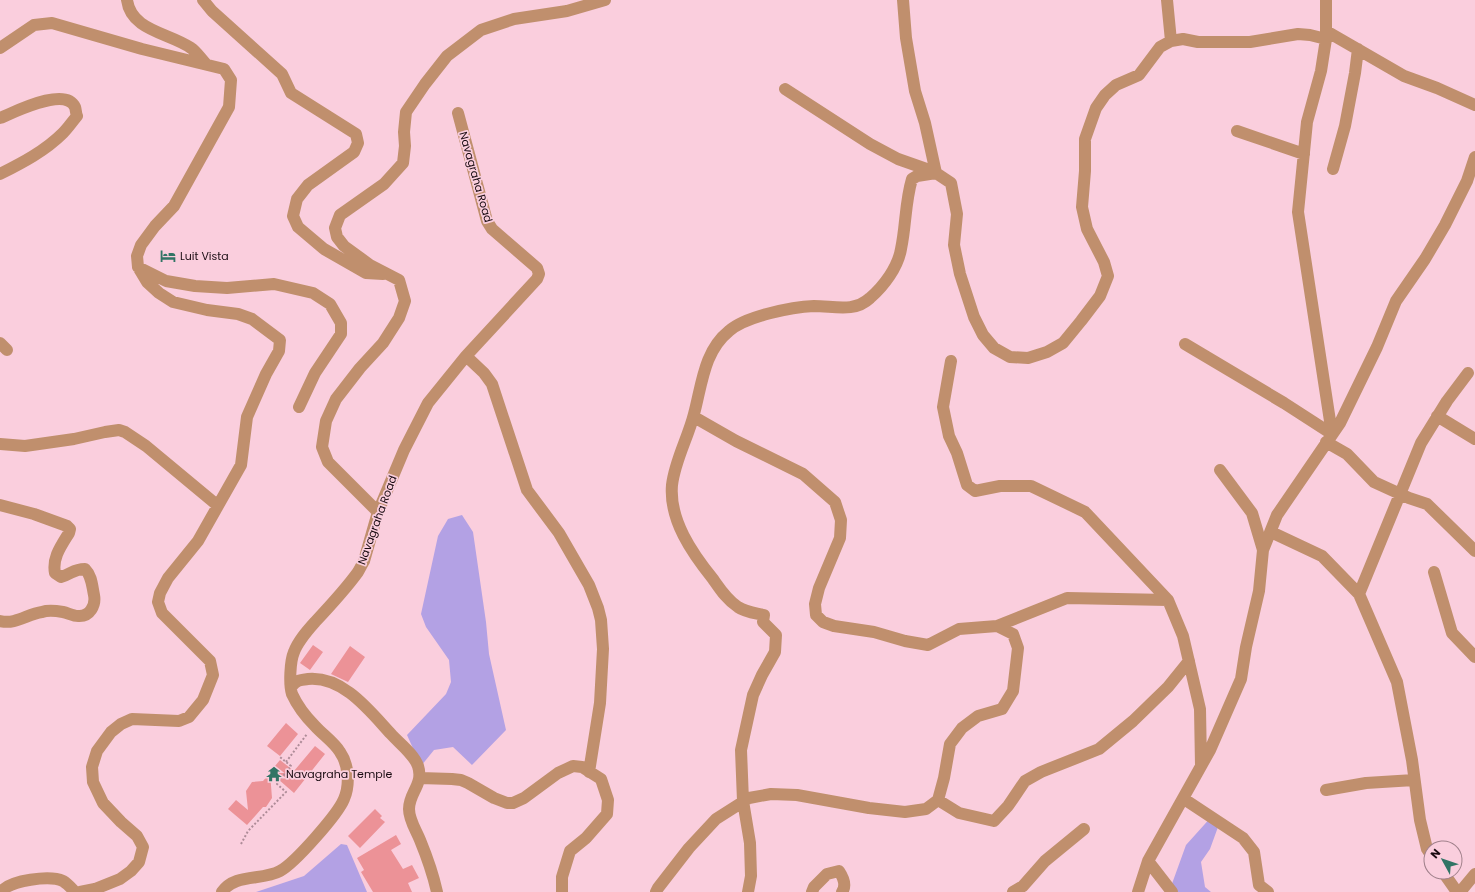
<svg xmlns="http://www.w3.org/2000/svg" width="1475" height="892" viewBox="0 0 1475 892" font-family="Poppins,sans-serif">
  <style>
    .green { fill: #b3a1e4 }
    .building { fill: #ec9297 }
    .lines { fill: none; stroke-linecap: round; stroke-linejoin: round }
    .path { stroke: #ae8c98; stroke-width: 2; stroke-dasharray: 2 2; stroke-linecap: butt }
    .minor { stroke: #c08f6d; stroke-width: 12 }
    .labels { text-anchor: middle; stroke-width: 3.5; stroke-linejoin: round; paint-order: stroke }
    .street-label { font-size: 11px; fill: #190b11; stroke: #facedd }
    .poi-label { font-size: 11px; fill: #190b11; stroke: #facedd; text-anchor: start }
  </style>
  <rect width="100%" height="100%" fill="#facedd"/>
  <path class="green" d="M462 515 473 532 486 622 489 654 506 730 472 765 453 747 434 750 421 766 407 735 446 694 451 682 449 660 426 627 421 614 438 536 448 519Z
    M1213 815 1218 827 1210 849 1201 862 1205 887 1211 892H1169L1186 845Z
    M341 844 347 845 367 892H256L304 876Z"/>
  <path class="building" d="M313 645 323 652 310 670 300 663Z
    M350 646 365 657 348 682 331 674Z
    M286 723 298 734 280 756 267 746Z
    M315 746 325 754 294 793 270 772 280 760 294 771Z
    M270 773 272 798 266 807H263L247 825 228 809 236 800 248 810 246 791 252 782 263 781Z
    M375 809 382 816 380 818 385 822 360 848 348 836Z
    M396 835 401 844 391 850 403 869 412 865 419 878 408 883 412 892H373L361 872 364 870 357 858Z"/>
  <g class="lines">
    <path class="path" d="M286 762 307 734
      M241 844 248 831 286 792 277 784 291 766 280 757"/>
    <path class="minor" d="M127 0C131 31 170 33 191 48 197 52 201 59 206 64
      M203 0 212 11 282 74 291 93 356 134 358 143 354 152 308 185 297 199 293 216 298 227 324 249 366 273 383 274
      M903 0 906 38 915 91 925 123 936 173
      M1167 0 1171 41
      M1326 31 1404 76 1437 88 1475 105
      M0 48 34 25 52 23 142 49 224 69 231 80 229 107 174 206 155 226 141 245 137 256 138 267 147 282 159 293 173 302 207 310 238 314 252 319 280 340 279 351 266 374 247 417 241 465 198 541 168 578 160 593 158 602 162 613 210 661 213 675 203 700 189 717 179 721 132 719 121 724 111 732 97 751 92 767 93 782 103 803 121 822 137 836 143 847 139 862 131 871 120 879 95 889 80 892
      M785 89 870 144 898 159 935 172
      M0 118C15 112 65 86 75 107 76 110 76 114 77 116 72 122 68 128 63 133 45 151 22 163 0 174
      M1237 131 1304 154
      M1333 169 1345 126 1355 73 1358 49
      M138 267 166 281 195 286 227 288 274 284 313 293 330 304 341 323V334L315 373 299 407
      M0 343 7 350
      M1185 344 1284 403 1332 434 1298 212 1307 122 1321 71 1326 39V0
      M466 356 484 373 492 384 527 490 559 533 589 585 598 608 601 620 603 649 600 703 589 772
      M951 361 943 407 949 436 957 453 967 485 975 491 1000 486H1031L1085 512 1168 600 1183 636 1200 709 1201 765
      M1437 416 1475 439
      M1326 442 1347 454 1374 482 1409 498 1427 504 1475 551
      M0 444 25 446 74 439 105 432 119 430 125 432 146 446 217 505
      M1220 470 1252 513 1263 550
      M0 505 34 514 67 526 70 529 69 533C61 546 52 558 55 573L61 577C72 574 73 569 85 569 92 576 92 586 94 595 96 605 90 617 78 616 73 616 68 613 63 612 57 611 48 610 42 612 27 614 16 625 0 621
      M378 512 328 462 322 447 326 421 336 399 360 368 383 343 399 318 405 301 399 280 370 265 344 246 337 237 335 228 340 215 384 184 403 163 405 146 404 132 406 112 425 84 447 56 481 30 514 19 567 11 605 0
      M1271 532 1322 556 1359 594
      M1434 572 1452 633 1475 657
      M997 626 1067 598 1168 600
      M292 686C297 680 300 680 308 679 343 676 369 710 391 734 399 743 414 754 418 766 424 785 409 792 409 809 409 820 416 830 420 840 427 857 433 874 437 892
      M420 778 452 779 461 780 468 783 494 798 507 803H513L524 798 558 773 573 766 582 767 601 779 608 800 607 814 586 838 570 851 562 877V892
      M1326 790 1366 783 1414 780
      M1184 799 1243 838 1254 852 1259 885 1268 892
      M938 800 959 813 994 821 1008 806 1025 781 1041 772 1099 749 1133 721 1168 687 1189 661
      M1431 855 1427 849 1420 820 1412 760 1397 682 1359 594 1421 443 1447 401 1468 373
      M1148 861 1172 892
      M1443 872 1457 892
      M1 892C10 880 50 875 63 881 68 884 71 888 75 892
      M222 892C235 873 262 881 280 871 295 863 338 814 344 799 350 785 349 765 340 752 334 742 323 735 315 726 306 717 297 705 292 694 289 685 290 661 294 652 298 641 307 631 315 622 330 606 345 590 358 572L364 561 378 512 404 450 428 403 466 356 537 279 539 274 537 268 492 229 487 221 458 113
      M656 892 658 888 689 848 716 819 749 798 771 794 797 795 869 808 905 812 926 809 938 800 944 778 950 744 962 728 978 716 1002 709 1013 691 1018 648 1013 634 997 626 959 629 928 645 905 641 874 632 834 626 823 622 816 615 815 604 819 588 840 538 841 520 835 502 803 474 736 441 694 417
      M748 892 751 876 750 843 743 801 741 750 753 695 762 675 775 652 776 635 763 622 764 615C755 613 745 612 738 607 727 600 720 589 713 579 692 553 669 520 672 485 675 460 688 438 694 414 702 384 704 351 729 331 746 316 792 307 814 306 834 306 854 313 870 298 884 286 898 267 901 249 906 226 905 202 912 179L917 176 936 173 951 183 957 214 954 245 960 274 974 317 983 335 994 348 1010 357 1028 358 1047 352 1063 343 1081 321 1100 296 1108 276 1104 262 1087 229 1082 207 1085 171V139L1096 108 1105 95 1116 85 1139 75 1160 47 1171 41 1183 39 1198 42H1250L1298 34 1310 35 1326 39
      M812 892 814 887 827 874 839 871C843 877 847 885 842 892
      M1013 892 1023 886 1045 861 1084 829
      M1138 892 1148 861 1210 750 1241 679 1246 647 1259 591 1263 550 1277 515 1340 423 1377 347 1396 301 1425 259 1445 225 1467 181 1475 157
      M1460 892 1475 874"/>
  </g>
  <defs>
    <symbol id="hotel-bare" viewBox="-9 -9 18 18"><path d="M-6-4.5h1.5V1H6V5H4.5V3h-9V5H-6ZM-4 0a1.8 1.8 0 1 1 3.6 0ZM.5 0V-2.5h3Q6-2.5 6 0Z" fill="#317465" stroke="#facedd" stroke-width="2.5" paint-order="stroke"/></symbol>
    <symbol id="temple-bare" viewBox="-9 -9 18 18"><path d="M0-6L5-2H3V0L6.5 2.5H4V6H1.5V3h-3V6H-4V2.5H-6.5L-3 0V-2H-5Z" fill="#317465" stroke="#facedd" stroke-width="2.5" paint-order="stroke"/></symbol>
  </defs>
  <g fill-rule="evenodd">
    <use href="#hotel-bare" x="157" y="245" width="22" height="22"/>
    <use href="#temple-bare" x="263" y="763" width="22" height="22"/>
  </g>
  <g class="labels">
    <g class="street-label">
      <text transform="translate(476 177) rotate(74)" y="4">Navagraha Road</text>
      <text transform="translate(377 520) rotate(-70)" y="4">Navagraha Road</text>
    </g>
    <g class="poi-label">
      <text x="180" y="260">Luit Vista</text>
      <text x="286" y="778">Navagraha Temple</text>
    </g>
  </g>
  <g transform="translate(1443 860) rotate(310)"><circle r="19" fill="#facedd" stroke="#a0808b"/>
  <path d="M0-3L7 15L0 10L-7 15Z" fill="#317465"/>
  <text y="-6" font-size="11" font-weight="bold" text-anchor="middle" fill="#190b11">N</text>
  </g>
</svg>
